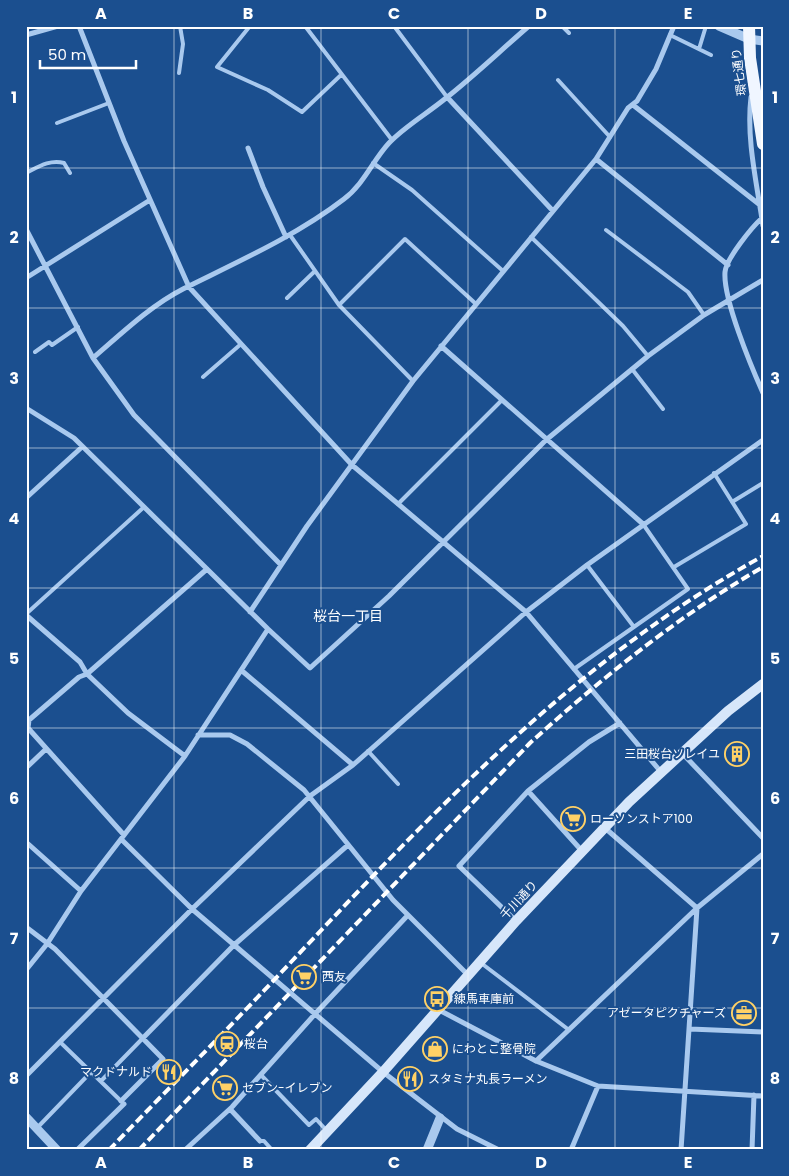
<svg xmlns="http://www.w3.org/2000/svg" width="789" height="1176" viewBox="0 0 789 1176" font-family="Poppins,'Noto Sans JP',sans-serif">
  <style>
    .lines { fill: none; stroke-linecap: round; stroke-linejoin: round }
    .service { stroke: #a9c9ee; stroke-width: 4 }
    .minor { stroke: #a9c9ee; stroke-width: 5 }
    .tertiary { stroke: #a9c9ee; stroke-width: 9 }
    .secondary { stroke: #d6e6fa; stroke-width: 10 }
    .primary { stroke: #f0f6ff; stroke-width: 12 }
    .rail { stroke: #fff; stroke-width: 4; stroke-dasharray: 9 4; stroke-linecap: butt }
    .grid { fill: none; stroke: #fff; stroke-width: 1; stroke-opacity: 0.55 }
    .labels { text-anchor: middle; stroke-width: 4; stroke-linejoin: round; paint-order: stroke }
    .street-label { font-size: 12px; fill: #fff; stroke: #1b4f8f }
    .poi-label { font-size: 12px; fill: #fff; stroke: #1b4f8f; text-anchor: start }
    .neighbourhood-label { font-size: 14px; fill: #fff; stroke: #1b4f8f }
    .neatline { fill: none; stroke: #fff; stroke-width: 2 }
    .grid-label { font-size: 16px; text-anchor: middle; font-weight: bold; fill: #fff }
  </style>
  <rect width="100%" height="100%" fill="#1b4f8f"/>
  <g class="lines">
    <path class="service" d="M250 26 217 67 268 90 302 112 341 75
      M305 26 392 140
      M394 26 447 97
      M562 26 569 33
      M670 35 711 55
      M699 49 706 26
      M179 73 183 44 180 26
      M558 80 610 137
      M57 123 109 103
      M373 163 412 190 503 271
      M26 173C38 167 50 159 64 163L70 173
      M606 230 688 292 704 315
      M290 235 339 305 413 381
      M531 237 623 326 648 356
      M287 298 315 271
      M339 305 405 239 476 304
      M35 352 49 342 52 345 78 327
      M632 369 663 409
      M203 377 241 344
      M732 502 763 483
      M398 504 502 400
      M587 565 634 627
      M674 567 746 524 714 473
      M26 614 144 507
      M574 669 688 589 643 524
      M368 751 398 784
      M481 963 569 1030
      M60 1042 121 1101
      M261 1075 309 1125 316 1119 327 1131
      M101 1081 143 1038
      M37 1128 91 1072
      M260 1141H264L272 1150"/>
    <path class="minor" d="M79 26 124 141 189 287 352 465 526 612 661 772
      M26 35 58 26
      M447 97 553 211
      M751 97C746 139 757 184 763 226
      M633 105 760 205
      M248 148 263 187 286 237
      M596 159 728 265
      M762 218C752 227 726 259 725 272 723 299 751 366 763 393
      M26 229 93 358 134 415 281 565
      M26 278 150 200
      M441 346 643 524
      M93 358C121 334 150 306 183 289 237 262 296 236 344 199 364 184 373 160 389 143 405 126 428 113 446 98 474 76 501 50 529 26
      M26 408 74 438 268 629 310 668 389 596 546 440 648 356 704 315 763 280
      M26 498 82 447
      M250 612 307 526 413 381 596 159 628 108 637 101 656 69 674 26
      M26 615 80 662 87 674 128 713 185 756
      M241 670 353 765
      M198 735H230L247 744 304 790 393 900 468 975
      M682 753 763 838
      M26 768 46 749
      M528 791 582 851
      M605 828 697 908 681 1150
      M124 835 28 728 29 720 79 677 87 674 207 569
      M121 839 192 909 383 1072 457 1129 499 1150
      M26 842 81 891
      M516 921 459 866 528 791 589 742 620 723
      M26 927 55 949 163 1059 121 1101
      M26 970 47 944 81 891 185 756 268 629
      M439 1010 536 1061 598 1086 763 1096
      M690 1029 763 1032
      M143 1038 234 945 348 845
      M536 1061 697 908 763 854
      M26 1076 192 909 310 796 353 765 526 612 587 565 763 440
      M230 1109 260 1141
      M77 1150 124 1104
      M185 1150 232 1107 315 1014 408 915
      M571 1150 598 1086
      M752 1150 754 1095"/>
    <path class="tertiary" d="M719 26 749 39 763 41
      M26 1117 57 1150
      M427 1150 440 1118"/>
    <path class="secondary" d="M310 1150 383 1072 516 921 629 802 728 711 763 684"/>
    <path class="primary" d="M749 26 750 58 763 144"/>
    <path class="rail" d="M109 1150C170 1087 232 1025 292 961 437 808 577 659 763 556
      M139 1150 530 743C602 678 678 616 763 567"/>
  </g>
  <path class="grid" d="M174 26V1150M321 26V1150M468 26V1150M615 26V1150M26 168H763M26 308H763M26 448H763M26 588H763M26 728H763M26 868H763M26 1008H763"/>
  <defs>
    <symbol id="building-ring" viewBox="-11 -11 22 22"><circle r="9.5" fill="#1b4f8f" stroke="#ffd166" stroke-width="1.5"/><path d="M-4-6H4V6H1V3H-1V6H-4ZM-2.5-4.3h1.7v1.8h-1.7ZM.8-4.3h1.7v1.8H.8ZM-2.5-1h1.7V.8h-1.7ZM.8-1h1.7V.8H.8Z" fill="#ffd166"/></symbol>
    <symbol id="supermarket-ring" viewBox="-11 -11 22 22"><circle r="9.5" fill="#1b4f8f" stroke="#ffd166" stroke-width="1.5"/><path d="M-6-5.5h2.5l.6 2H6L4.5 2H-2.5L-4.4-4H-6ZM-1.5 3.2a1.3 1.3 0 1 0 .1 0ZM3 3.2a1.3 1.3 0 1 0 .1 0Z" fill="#ffd166"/></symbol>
    <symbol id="bus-ring" viewBox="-11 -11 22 22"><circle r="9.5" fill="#1b4f8f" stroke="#ffd166" stroke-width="1.5"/><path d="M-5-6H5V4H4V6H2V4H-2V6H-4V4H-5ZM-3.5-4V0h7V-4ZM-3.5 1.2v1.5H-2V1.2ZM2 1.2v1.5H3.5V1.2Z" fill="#ffd166"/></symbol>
    <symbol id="office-ring" viewBox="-11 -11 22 22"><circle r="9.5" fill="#1b4f8f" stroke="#ffd166" stroke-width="1.5"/><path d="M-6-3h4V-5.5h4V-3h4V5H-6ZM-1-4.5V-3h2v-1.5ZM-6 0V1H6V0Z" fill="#ffd166"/></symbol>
    <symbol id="station-ring" viewBox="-11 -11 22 22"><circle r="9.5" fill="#1b4f8f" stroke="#ffd166" stroke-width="1.5"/><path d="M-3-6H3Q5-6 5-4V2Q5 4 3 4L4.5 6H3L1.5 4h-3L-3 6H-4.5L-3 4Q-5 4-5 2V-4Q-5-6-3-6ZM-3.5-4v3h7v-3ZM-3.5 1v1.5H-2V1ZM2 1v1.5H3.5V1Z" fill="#ffd166"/></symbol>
    <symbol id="shop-ring" viewBox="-11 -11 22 22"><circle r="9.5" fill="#1b4f8f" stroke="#ffd166" stroke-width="1.5"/><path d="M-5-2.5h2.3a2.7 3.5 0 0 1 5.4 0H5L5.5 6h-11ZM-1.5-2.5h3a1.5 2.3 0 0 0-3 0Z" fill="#ffd166"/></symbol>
    <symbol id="restaurant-ring" viewBox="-11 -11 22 22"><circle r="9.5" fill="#1b4f8f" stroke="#ffd166" stroke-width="1.5"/><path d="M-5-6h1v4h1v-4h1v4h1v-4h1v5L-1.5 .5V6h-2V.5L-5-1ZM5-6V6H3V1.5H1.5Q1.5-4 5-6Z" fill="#ffd166"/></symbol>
  </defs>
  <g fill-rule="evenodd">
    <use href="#building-ring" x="723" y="740" width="28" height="28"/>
    <use href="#supermarket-ring" x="559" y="805" width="28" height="28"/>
    <use href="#supermarket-ring" x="290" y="963" width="28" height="28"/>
    <use href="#bus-ring" x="423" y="985" width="28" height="28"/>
    <use href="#office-ring" x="730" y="999" width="28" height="28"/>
    <use href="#station-ring" x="213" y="1030" width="28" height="28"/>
    <use href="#shop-ring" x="421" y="1035" width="28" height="28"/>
    <use href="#restaurant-ring" x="155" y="1058" width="28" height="28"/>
    <use href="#restaurant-ring" x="396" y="1065" width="28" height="28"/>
    <use href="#supermarket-ring" x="211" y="1074" width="28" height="28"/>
  </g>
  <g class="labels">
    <g class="street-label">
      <text transform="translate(739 72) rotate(-97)" y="4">環七通り</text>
      <text transform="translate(519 900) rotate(-47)" y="4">千川通り</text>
    </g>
    <g class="poi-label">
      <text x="720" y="758" text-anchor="end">三田桜台ソレイユ</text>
      <text x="590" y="823">ローソンストア100</text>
      <text x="322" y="981">西友</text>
      <text x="454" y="1003">練馬車庫前</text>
      <text x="726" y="1017" text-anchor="end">アゼータピクチャーズ</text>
      <text x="244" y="1048">桜台</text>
      <text x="452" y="1053">にわとこ整骨院</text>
      <text x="152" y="1076" text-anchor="end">マクドナルド</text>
      <text x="428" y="1083">スタミナ丸長ラーメン</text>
      <text x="242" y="1092">セブン-イレブン</text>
    </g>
    <g class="neighbourhood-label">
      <text x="348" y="621">桜台一丁目</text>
    </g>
  </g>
  <rect width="789" height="1176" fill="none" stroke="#1b4f8f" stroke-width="55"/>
  <path d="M40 60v8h96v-8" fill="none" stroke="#ffffff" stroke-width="2.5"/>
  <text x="48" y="60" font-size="15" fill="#ffffff" stroke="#1b4f8f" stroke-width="4" paint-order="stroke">50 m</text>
  <rect x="28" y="28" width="734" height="1120" class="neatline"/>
  <g class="grid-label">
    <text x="101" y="19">A</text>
    <text x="248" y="19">B</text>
    <text x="394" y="19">C</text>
    <text x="541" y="19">D</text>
    <text x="688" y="19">E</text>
    <text x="14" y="103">1</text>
    <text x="775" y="103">1</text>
    <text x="14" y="243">2</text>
    <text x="775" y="243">2</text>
    <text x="14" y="384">3</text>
    <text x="775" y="384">3</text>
    <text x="14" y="524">4</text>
    <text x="775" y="524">4</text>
    <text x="14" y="664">5</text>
    <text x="775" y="664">5</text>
    <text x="14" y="804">6</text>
    <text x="775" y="804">6</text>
    <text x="14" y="944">7</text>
    <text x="775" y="944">7</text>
    <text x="14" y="1084">8</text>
    <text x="775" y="1084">8</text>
    <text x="101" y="1168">A</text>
    <text x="248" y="1168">B</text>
    <text x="394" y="1168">C</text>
    <text x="541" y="1168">D</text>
    <text x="688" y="1168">E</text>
  </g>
</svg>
